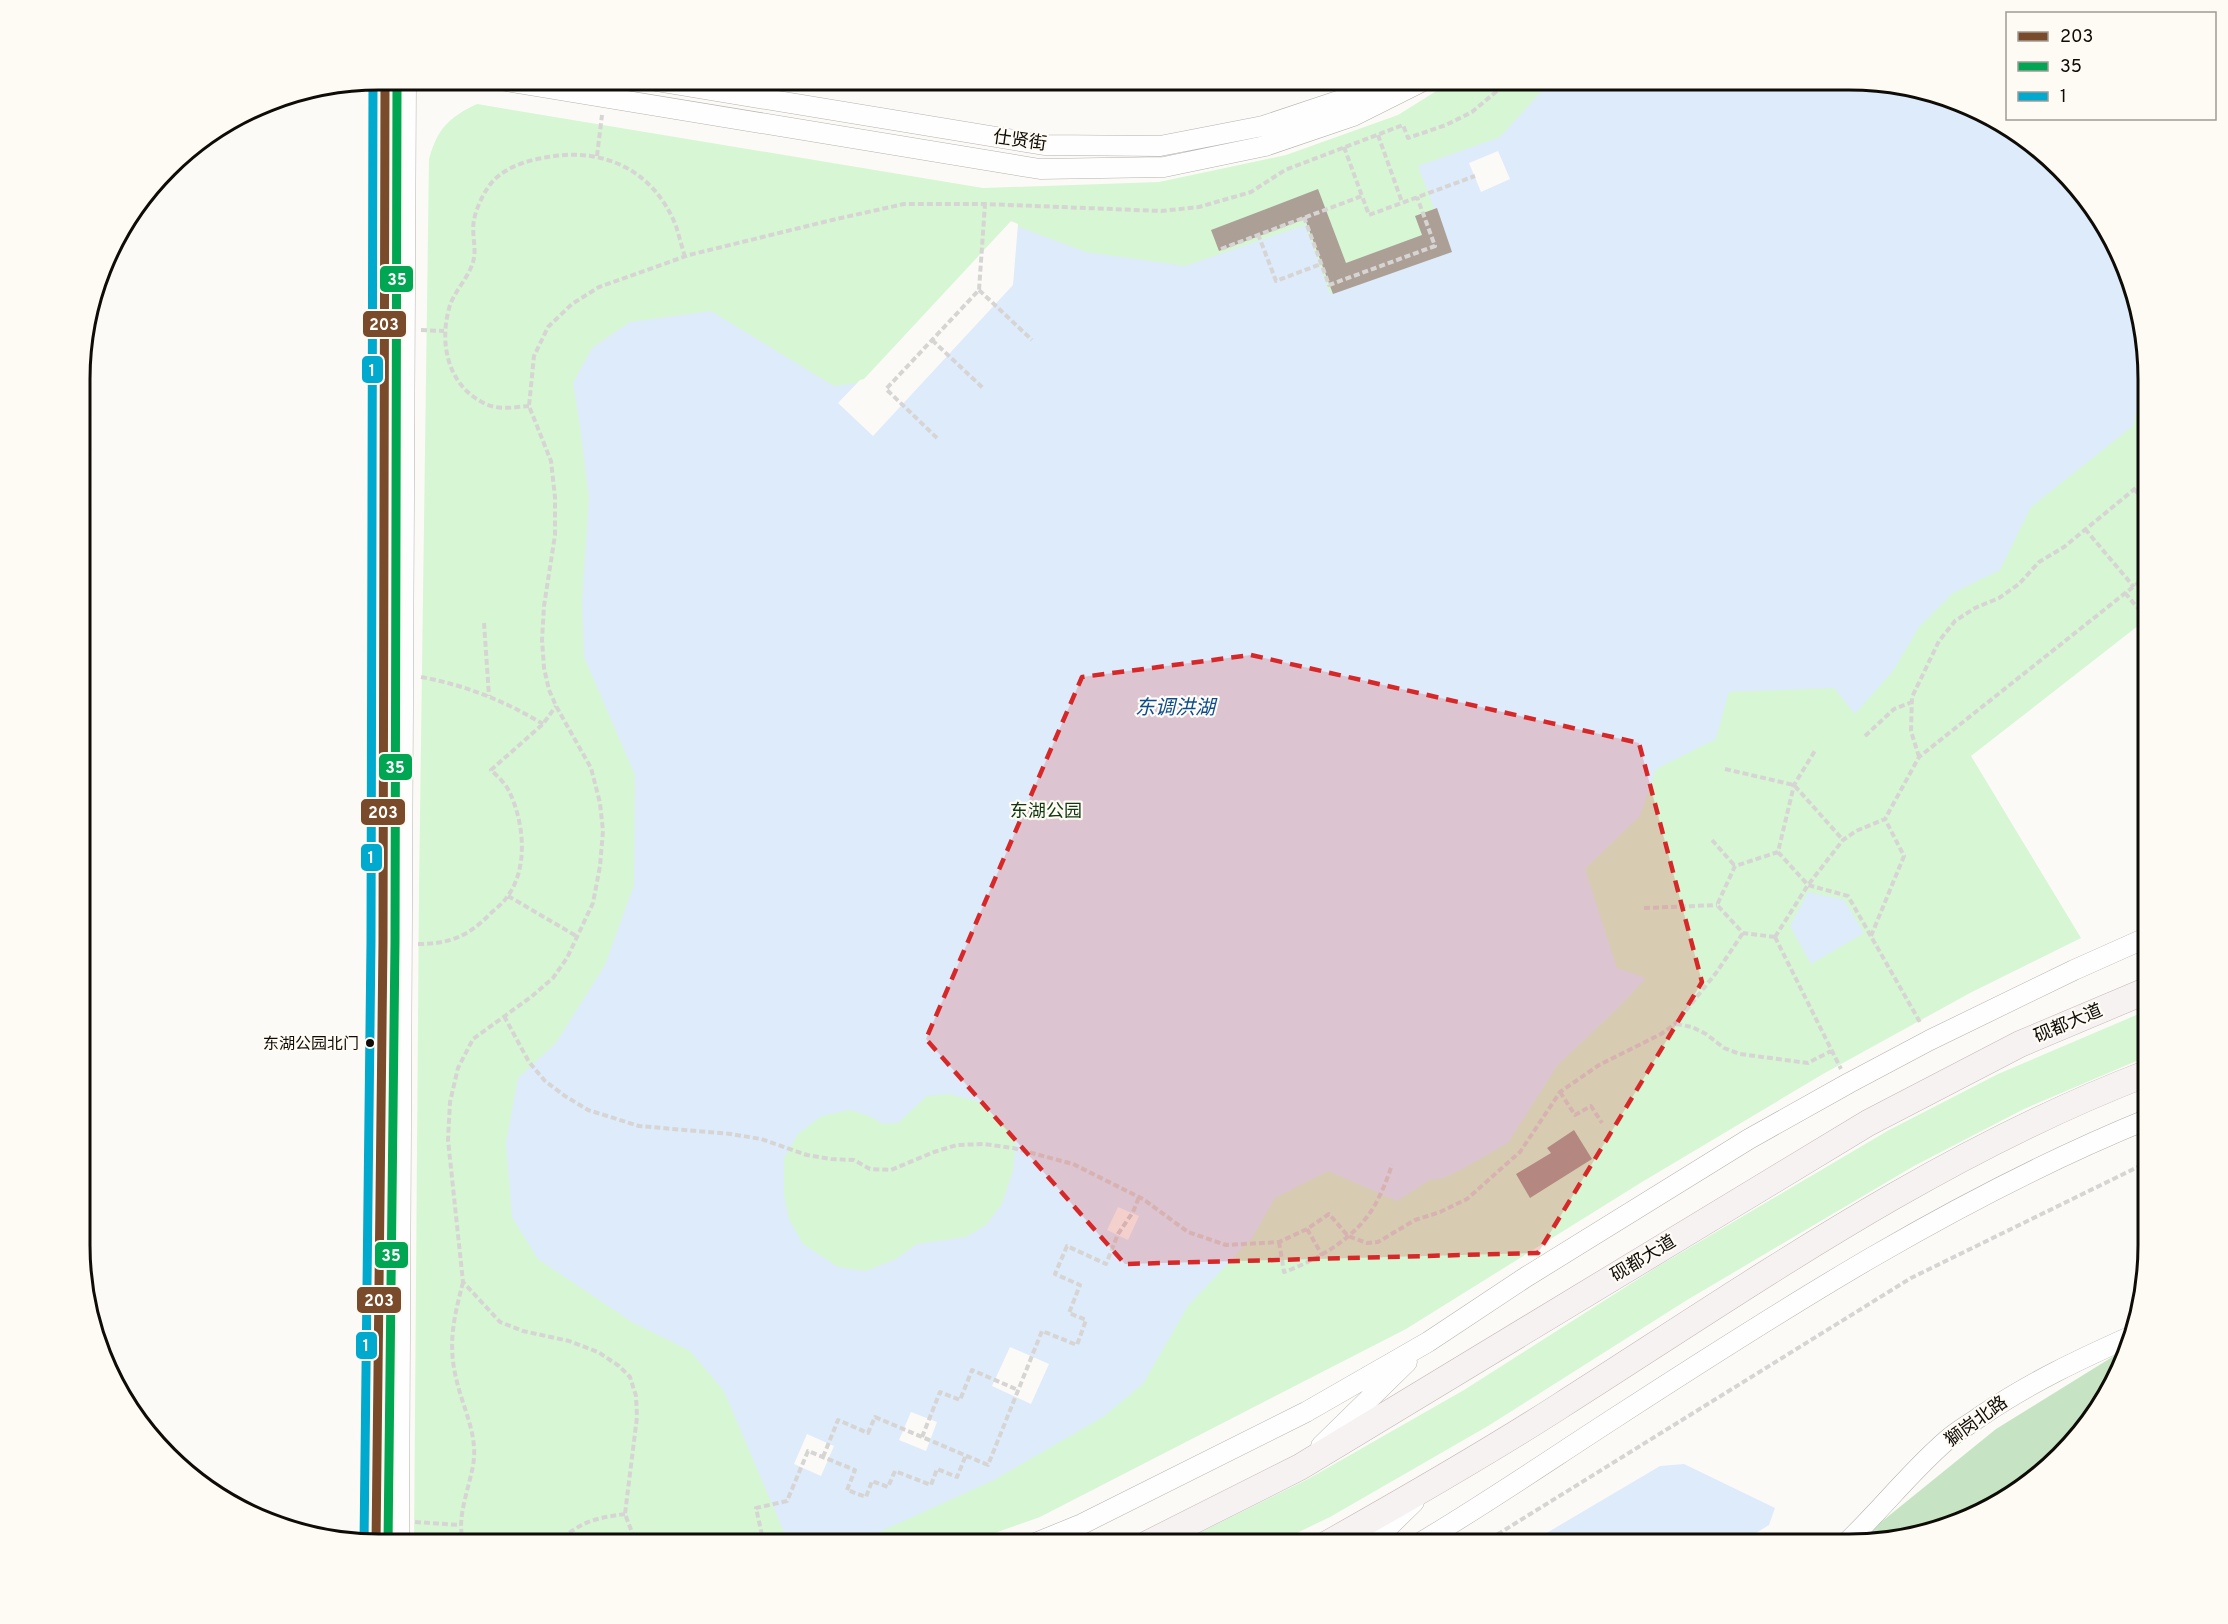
<svg xmlns="http://www.w3.org/2000/svg" width="2228" height="1624" viewBox="0 0 2228 1624" font-family="Overpass,'Noto Sans SC',sans-serif">
  <style>
    .green { fill: #d7f6d4 }
    .forest { fill: #c6e4c3 }
    .water { fill: #deebfa; fill-rule: evenodd }
    .pier { fill: #fcfaf7 }
    .building { fill: #aca096 }
    .lines { fill: none; stroke-linecap: round; stroke-linejoin: round }
    .minor-casing { stroke: #b4b2ae; stroke-width: 21 }
    .major-casing { stroke: #c3b8b8; stroke-width: 27 }
    .path { stroke: #d7d5d4; stroke-width: 4; stroke-dasharray: 6 3; stroke-linecap: butt }
    .minor { stroke: #fffefe; stroke-width: 20 }
    .major { stroke: #f7f2f2; stroke-width: 26 }
    .bus-1-casing { stroke: #fefbf5; stroke-width: 14 }
    .bus-2-casing { stroke: #fefbf5; stroke-width: 14 }
    .bus-3-casing { stroke: #fefbf5; stroke-width: 14 }
    .bus-1 { stroke: #7a4b2a; stroke-width: 9 }
    .bus-2 { stroke: #00a651; stroke-width: 9 }
    .bus-3 { stroke: #00a9ce; stroke-width: 9 }
    .marked { fill: #d62828; fill-opacity: 0.2; stroke: #d62828; stroke-width: 4.5; stroke-dasharray: 12 8; stroke-linejoin: round }
    .bus-dot { fill: #0f0c07; stroke: #fefbf5; stroke-width: 2 }
    .labels { text-anchor: middle; stroke-width: 4.5; stroke-linejoin: round; paint-order: stroke }
    .bus-label { font-size: 16px; fill: #0f0c07; stroke: #fefbf5; text-anchor: end }
    .street-label { font-size: 18px; fill: #0f0c07; stroke: #fefbf5 }
    .park-label { font-size: 18px; fill: #103712; stroke: #fefbf5 }
    .water-label { font-size: 20px; font-style: italic; fill: #0b4c90; stroke: #fefbf5 }
    .rim { fill: none; stroke: #0f0c07; stroke-width: 3 }
    .line-badge { stroke: #fefbf5; stroke-width: 2 }
    .badge-label { font-size: 16px; text-anchor: middle; font-weight: bold; fill: #fff }
  </style>
  <rect width="100%" height="100%" fill="#fcfaf7"/>
  <path class="green" d="M1454 80H1868L1963 102 2032 142 2086 196 2117 246 2148 360V618L1971 756 2081 938 1970 993 1823 1074 1642 1182 1406 1329 1040 1517 964 1544H414L419 888 429 159C438 128 448 118 477 104L983 188 1159 182 1286 155 1398 115Z
    M2148 1010V1056L2024 1109 1914 1166 1687 1300 1488 1426 1330 1517 1274 1544H1177L1308 1479 1464 1390 1657 1267 1889 1130 1998 1074Z"/>
  <path class="forest" d="M2130 1346 2086 1428 2046 1470 1982 1513 1926 1534 1854 1544 1996 1429Z"/>
  <path class="water" d="M1552 80H1868L1963 102 2032 142 2086 196 2117 246 2148 360 2133 426 2031 507 2000 570 1953 593 1919 627 1893 671 1855 714 1834 688 1729 692 1716 739 1656 769 1640 816 1585 869 1617 968 1646 978 1621 1005 1557 1066 1508 1143 1466 1167 1444 1178 1430 1180 1397 1201 1328 1171 1275 1198 1252 1238 1188 1306 1143 1384 1103 1417 994 1480 853 1544H789L724 1391 690 1351 632 1322 538 1259 512 1217 506 1143 518 1078 556 1043 605 965 634 885 635 775 584 657 582 602 589 498 580 426 573 383 592 348 630 322 711 311 834 386 865 382 1011 224 1086 252 1185 266 1305 225 1330 294 1450 250 1418 166 1500 137ZM948 1094 977 1101 1007 1128 1016 1142 1013 1171 1002 1204 986 1225 966 1237 917 1244 896 1259 866 1271 838 1267 803 1244 789 1219 784 1195V1158L798 1134 822 1116 850 1110 869 1116 883 1124 898 1123 927 1096Z
    M1808 892 1844 900 1864 933 1811 964 1790 926Z
    M1684 1464 1775 1508 1769 1525 1738 1544H1528L1660 1466Z"/>
  <path class="pier" d="M1498 151 1510 179 1481 192 1469 163Z
    M1011 221 1018 224 1013 285 873 436 838 403 860 380 864 379Z
    M1118 1207 1139 1216 1128 1240 1107 1230Z
    M1010 1347 1049 1364 1031 1404 992 1386Z
    M911 1412 937 1422 926 1451 899 1440Z
    M807 1434 834 1446 821 1476 794 1464Z"/>
  <path class="building" d="M1318 189 1346 263 1422 235 1415 216 1437 208 1452 252 1333 294 1305 219 1219 251 1211 230Z
    M1574 1130 1592 1159 1530 1198 1516 1174 1551 1153 1547 1148Z"/>
  <g class="lines">
    <defs>
      <path id="minor" d="M500 80 1040 169 1164 167 1265 146 1353 116 1425 80
        M650 80 1044 145 1160 146 1263 126 1341 100 1384 80
        M1321 1446 1407 1362
        M376 1544 383 942 385 80
        M399 1544 406 80
        M1033 1544 1082 1524 1306 1412 1428 1342 1526 1277 1749 1139 1849 1083 1930 1040 2074 970 2148 937
        M1371 1544 1414 1502
        M1418 1544C1484 1505 1548 1461 1613 1419 1784 1308 1959 1196 2148 1119
        M1845 1544C1880 1511 1910 1472 1947 1440 1957 1431 1970 1424 1981 1416 2029 1383 2080 1359 2134 1335"/>
      <path id="major" d="M1147 1544 1300 1467 1868 1123 2020 1044 2148 990
        M1327 1544C1405 1500 1484 1455 1560 1406 1750 1285 1936 1154 2148 1073"/>
    </defs>
    <use href="#minor" class="minor-casing"/>
    <use href="#major" class="major-casing"/>
    <path class="path" d="M1378 135 1402 202
      M1344 147 1362 196
      M597 156 602 115
      M1304 217 1329 285 1435 246 1417 197
      M1258 234 1276 281 1321 264
      M1221 249 1362 196 1369 215 1475 176
      M979 290 1032 340
      M421 330 444 331
      M932 340 984 389
      M529 406C516 407 501 410 488 405 448 388 438 344 450 305 455 291 467 279 472 265 478 250 471 236 474 220 476 208 485 189 494 180 508 166 529 160 548 157 605 147 654 171 676 226 679 236 682 247 685 257
      M937 438 886 389 979 290 985 204
      M2134 489 2148 505
      M2085 529 2134 587
      M2125 593 2148 620
      M484 623 489 696
      M421 677C465 685 505 701 543 724
      M1865 736 1894 709 1912 702
      M1919 757 1911 731 1912 697 1939 641 1955 621 1975 608 1999 598 2019 584 2039 562 2064 547 2148 478
      M1725 769 1794 785 1843 840
      M1712 840 1735 866
      M1778 852 1808 885 1848 896 1921 1024
      M508 896 578 937
      M1644 908 1717 905
      M1871 936 1904 856 1885 819
      M1775 937 1808 885 1843 840 1856 831 1885 819 1919 757 2148 575
      M1775 937 1743 933 1717 905 1735 866 1778 852 1794 785 1816 749
      M1775 937 1841 1069
      M418 944C450 944 469 936 491 913 497 908 503 903 507 897 529 868 524 822 509 791 505 783 497 776 491 770L543 724 556 706
      M504 1016 529 1062 545 1081 565 1096 588 1110 639 1126 731 1134 761 1139 807 1155 831 1159 854 1160 870 1169 891 1170 934 1152 957 1145 984 1144 1013 1148 1073 1164 1143 1199 1188 1232 1226 1245 1279 1242 1307 1229 1329 1214 1348 1236 1367 1243 1378 1242 1415 1220 1440 1212 1467 1199 1520 1152 1560 1092 1599 1065 1661 1034 1675 1024 1716 973 1743 933
      M1676 1024 1692 1027 1706 1034 1724 1048 1740 1054 1808 1063 1831 1051
      M1560 1092 1575 1115 1591 1106 1602 1123
      M1307 1229 1322 1255
      M1279 1242 1284 1272C1320 1259 1361 1235 1378 1199 1384 1188 1388 1176 1392 1165
      M463 1282C454 1318 447 1344 457 1382 463 1407 476 1432 474 1458 472 1483 453 1522 465 1544
      M922 1437 940 1392 960 1400 972 1370 1018 1390
      M823 1457 838 1420 868 1433 875 1417 988 1465 1042 1331 1077 1345 1086 1320 1069 1313 1080 1285 1055 1274 1067 1246 1106 1264 1118 1234 1133 1212 1139 1197
      M415 1522 460 1525
      M555 1544C582 1522 590 1519 625 1514
      M642 1544 633 1535 625 1514 637 1417 636 1396 630 1377 619 1366 598 1352 569 1341 523 1331 500 1322 463 1282 448 1140 450 1102 458 1068 473 1039 531 997 553 978 567 958 593 903 600 866 603 831 600 803 591 768 556 706 549 690 544 668 542 640 544 606 555 535V497L551 461 529 406 534 356 548 327 572 304 599 287 689 255 832 220 904 204H985L1161 211 1199 207 1251 192 1285 170 1403 125 1408 138 1446 125 1472 112 1510 80
      M764 1544 756 1508 787 1501 808 1451 855 1470 847 1490 866 1497 872 1481 888 1487 895 1471 931 1485 937 1469 957 1477 966 1455
      M1482 1544 1911 1278 2148 1162"/>
    <use href="#minor" class="minor"/>
    <use href="#major" class="major"/>
    <defs>
      <path id="bus-1" d="M376 1544 383 942 385 80"/>
      <path id="bus-2" d="M388 1544 395 942 397 80"/>
      <path id="bus-3" d="M364 1544 371 942 373 81"/>
    </defs>
    <use href="#bus-1" class="bus-1-casing"/>
    <use href="#bus-2" class="bus-2-casing"/>
    <use href="#bus-3" class="bus-3-casing"/>
    <use href="#bus-1" class="bus-1"/>
    <use href="#bus-2" class="bus-2"/>
    <use href="#bus-3" class="bus-3"/>
  </g>
  <path class="marked" d="M1251 655 1639 743 1702 982 1538 1253 1125 1264 926 1039 1082 677Z"/>
  <circle class="bus-dot" cx="370" cy="1043" r="5"/>
  <g class="labels">
    <g class="bus-label">
      <text x="359" y="1049">东湖公园北门</text>
    </g>
    <g class="street-label">
      <text transform="translate(1020 140) rotate(8)" y="6">仕贤街</text>
      <text transform="translate(2068 1023) rotate(-23)" y="6">砚都大道</text>
      <text transform="translate(1643 1258) rotate(-31)" y="6">砚都大道</text>
      <text transform="translate(1976 1421) rotate(-36)" y="6">獅岗北路</text>
    </g>
    <g class="park-label">
      <text x="1046" y="817">东湖公园</text>
    </g>
    <g class="water-label">
      <text x="1175" y="714">东调洪湖</text>
    </g>
  </g>
  <path d="M0 0H2228V1624H0ZM379 90H1849A289 289 0 0 1 2138 379V1245A289 289 0 0 1 1849 1534H379A289 289 0 0 1 90 1245V379A289 289 0 0 1 379 90Z" fill="#fefbf5" fill-rule="evenodd"/>
  <path class="rim" d="M379 90H1849A289 289 0 0 1 2138 379V1245A289 289 0 0 1 1849 1534H379A289 289 0 0 1 90 1245V379A289 289 0 0 1 379 90Z"/>
  <g class="line-badge">
    <rect x="379" y="265" width="35" height="28" rx="6" fill="#00a651"/>
    <rect x="362" y="310" width="45" height="28" rx="6" fill="#7a4b2a"/>
    <rect x="361" y="355" width="23" height="29" rx="6" fill="#00a9ce"/>
    <rect x="378" y="753" width="35" height="28" rx="6" fill="#00a651"/>
    <rect x="360" y="798" width="46" height="28" rx="6" fill="#7a4b2a"/>
    <rect x="360" y="843" width="23" height="29" rx="6" fill="#00a9ce"/>
    <rect x="374" y="1241" width="35" height="28" rx="6" fill="#00a651"/>
    <rect x="356" y="1286" width="46" height="28" rx="6" fill="#7a4b2a"/>
    <rect x="355" y="1331" width="23" height="29" rx="6" fill="#00a9ce"/>
  </g>
  <g class="badge-label">
    <text x="397" y="285">35</text>
    <text x="384" y="330">203</text>
    <text x="372" y="376">1</text>
    <text x="395" y="773">35</text>
    <text x="383" y="818">203</text>
    <text x="371" y="863">1</text>
    <text x="391" y="1261">35</text>
    <text x="379" y="1306">203</text>
    <text x="366" y="1351">1</text>
  </g>
  <rect x="2006" y="12" width="210" height="108" fill="#fefbf5" stroke="#9e9b96" stroke-width="1.5"/>
  <rect x="2018" y="32" width="30" height="9" fill="#7a4b2a" stroke="#9e9b96" stroke-width="1.5"/>
  <text x="2060" y="42" font-size="18" fill="#0f0c07">203</text>
  <rect x="2018" y="62" width="30" height="9" fill="#00a651" stroke="#9e9b96" stroke-width="1.5"/>
  <text x="2060" y="72" font-size="18" fill="#0f0c07">35</text>
  <rect x="2018" y="92" width="30" height="9" fill="#00a9ce" stroke="#9e9b96" stroke-width="1.5"/>
  <text x="2060" y="102" font-size="18" fill="#0f0c07">1</text>
</svg>
